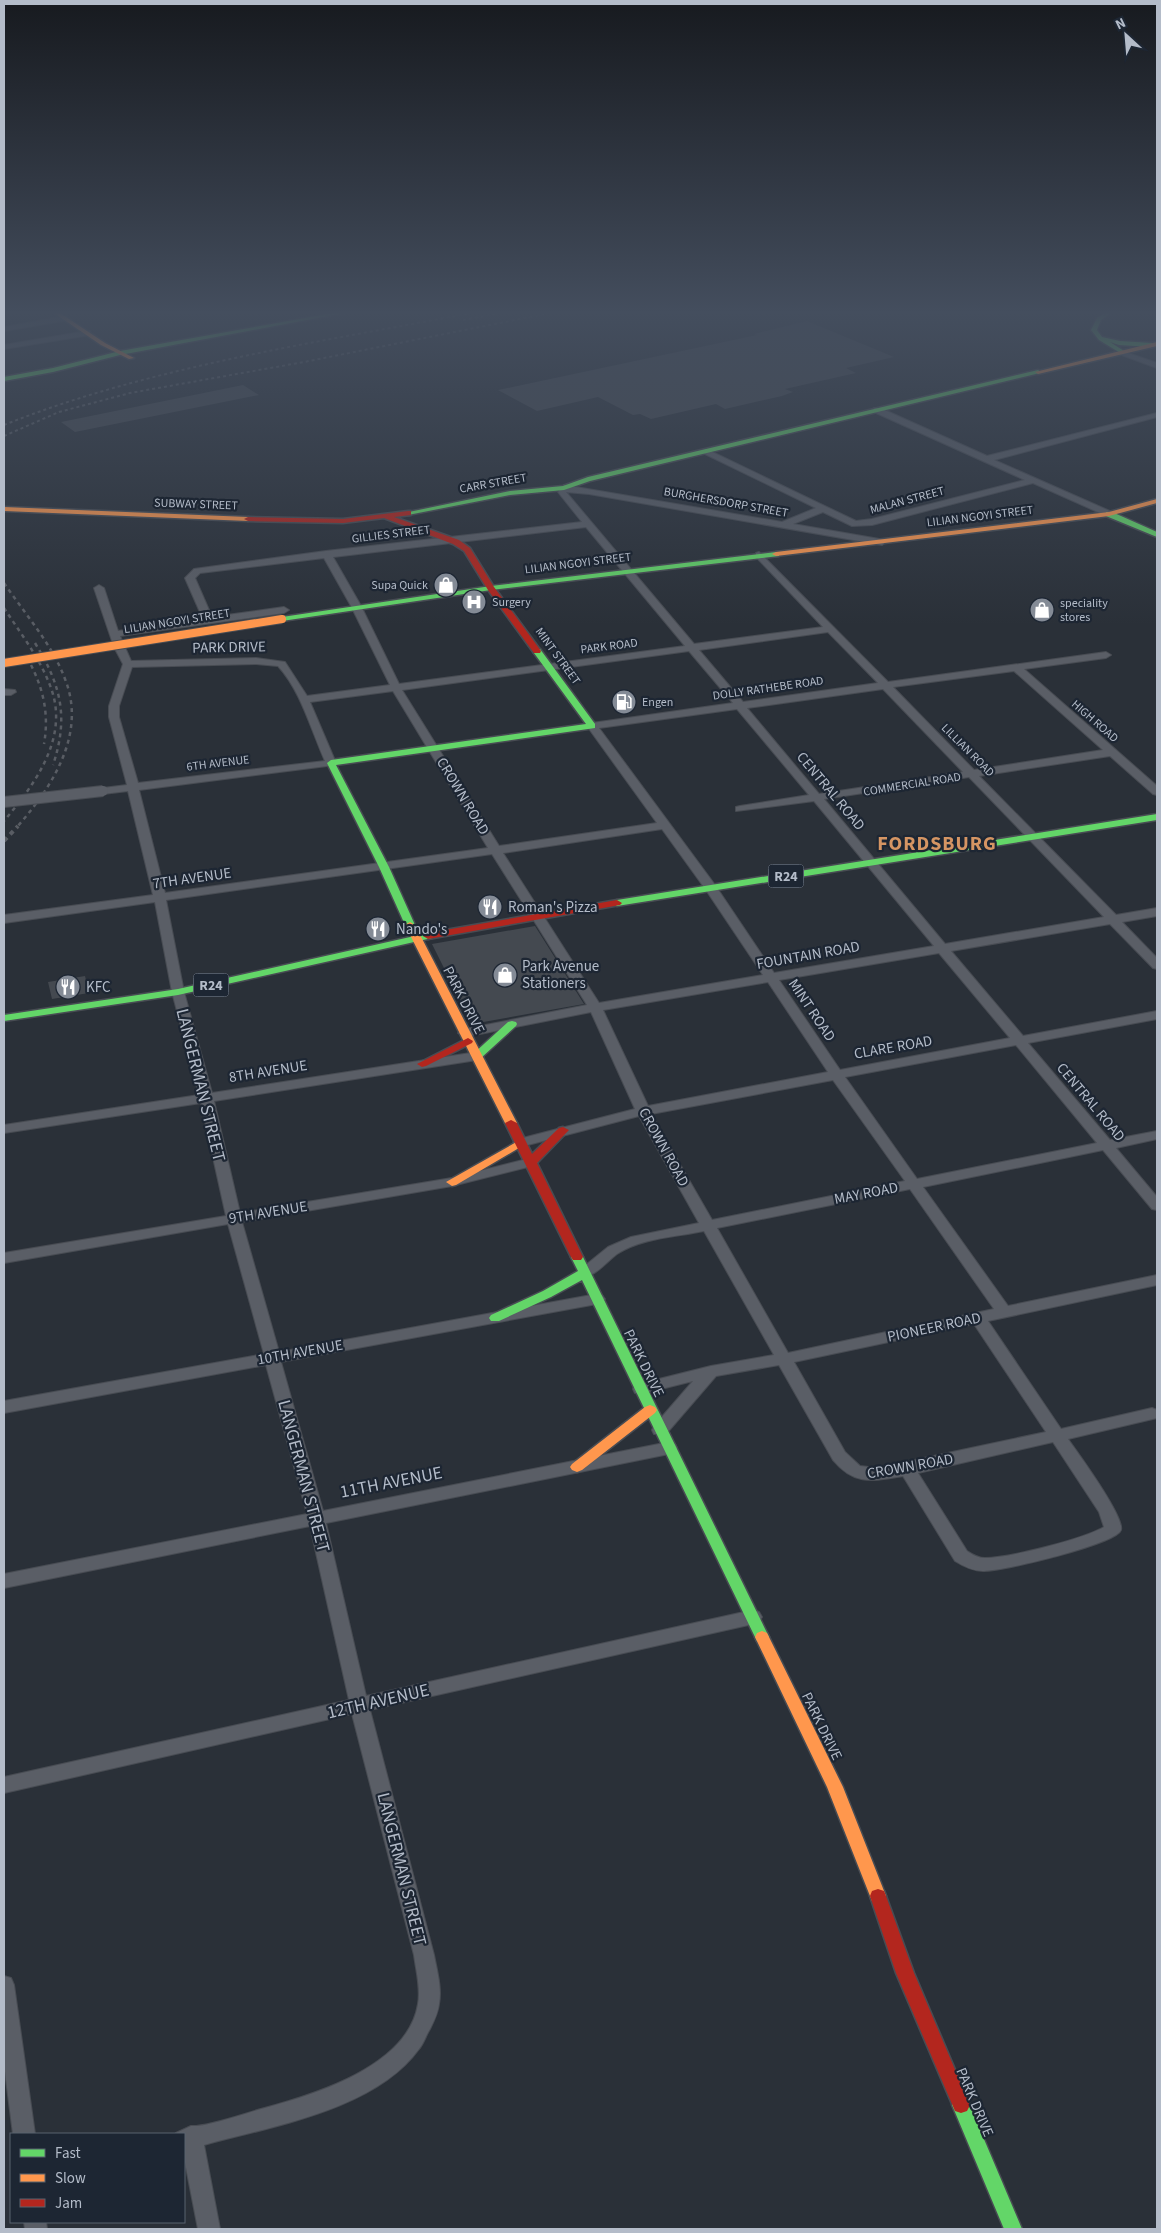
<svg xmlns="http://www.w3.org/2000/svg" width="1161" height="2233" viewBox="0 0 1161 2233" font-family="'Source Sans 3',sans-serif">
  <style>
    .building { fill: #444950 }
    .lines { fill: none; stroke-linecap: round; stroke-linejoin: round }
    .street-casing { stroke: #484c53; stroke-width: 2 }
    .fast-casing { stroke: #484c53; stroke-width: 3 }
    .slow-casing { stroke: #484c53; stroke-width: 3 }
    .jam-casing { stroke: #484c53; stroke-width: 3 }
    .street { fill: #5a5e66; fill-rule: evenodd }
    .fast { fill: #63d668; fill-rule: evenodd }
    .slow { fill: #ff974d; fill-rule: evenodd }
    .jam { fill: #b3261e; fill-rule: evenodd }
    .rail-far2 { stroke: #595d64; stroke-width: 2; stroke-dasharray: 3 3; stroke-linecap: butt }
    .rail-far1 { stroke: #595d64; stroke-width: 2.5; stroke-dasharray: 4 4; stroke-linecap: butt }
    .rail { stroke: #595d64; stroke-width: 4; stroke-dasharray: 4.5 4.5; stroke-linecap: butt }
    .street-bridge-casing { stroke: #484c53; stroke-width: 12; stroke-linecap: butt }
    .slow-bridge-casing { stroke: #484c53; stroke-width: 10; stroke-linecap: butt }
    .street-bridge { stroke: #5a5e66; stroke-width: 10 }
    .slow-bridge { stroke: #ff974d; stroke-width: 8 }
    .labels { text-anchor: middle; stroke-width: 4.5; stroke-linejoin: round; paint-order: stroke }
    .far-street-label { font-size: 12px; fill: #b4bcc9; stroke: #1d2633 }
    .far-poi-label { font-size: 12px; fill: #b4bcc9; stroke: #1d2633; text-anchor: start }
    .shield { fill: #1d2633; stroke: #878f9c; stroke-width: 1 }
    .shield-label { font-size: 14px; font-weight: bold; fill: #b4bcc9 }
    .street-label { font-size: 15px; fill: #b4bcc9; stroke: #1d2633 }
    .poi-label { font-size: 15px; fill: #b4bcc9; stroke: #1d2633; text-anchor: start }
    .near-street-label { font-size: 18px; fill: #b4bcc9; stroke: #1d2633 }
    .district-label { font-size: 20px; font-weight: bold; letter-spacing: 1px; fill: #d59563; stroke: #1d2633 }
  </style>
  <rect width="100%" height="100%" fill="#2a3038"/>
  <path class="building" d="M807 321 894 357 846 368 856 373 785 389 793 392 782 396 725 409 716 404 651 419 640 414 633 415 598 397 537 411 498 390 757 335 754 334Z
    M243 385 259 395 75 432 61 422Z
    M535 926 584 1004 472 1024 432 944Z
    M85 976 89 993 52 999 48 982Z"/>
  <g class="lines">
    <defs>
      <path id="street" d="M66 316 69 320 4 331V327Z
        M87 331H90V335L4 349V345Z
        M1119 350 1157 363V368L1119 354Z
        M874 408H880L987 456 1157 413V417L994 460 1112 512V516L1109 517 1033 483 872 525 852 526 823 512 793 524 885 540 886 542 882 545 589 494 566 492 694 644 823 627 756 557V553L759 552 888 682 1106 652 1111 655 1106 658 1024 669 1157 786V795L1153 794 1110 756 979 776 1116 915 1157 908V916L1122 922 1157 958V969L1153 968 1110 924 951 951 1023 1036 1157 1011V1019L1028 1043 1110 1140 1157 1131V1139L1116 1148 1157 1197V1210L1152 1209 1103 1150 923 1187 1008 1306 1157 1275V1285L988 1321 1061 1429 1152 1408 1157 1410V1418L1068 1439C1078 1453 1125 1517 1121 1530 1117 1544 1000 1572 983 1571 973 1571 963 1566 955 1561L903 1476C872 1481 855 1486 833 1460L779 1365 716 1376 666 1434H654L652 1430 654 1426 693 1381 641 1394 635 1393 633 1389 635 1385 711 1366 774 1355 704 1231C676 1237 641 1238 617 1254 606 1262 593 1280 579 1276L576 1273 608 1247 631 1237 699 1223 639 1116 520 1147 513 1143 515 1140 635 1109 591 1012 465 1037 458 1033 465 1029 587 1005 492 854 166 900 184 992 212 1093 477 1052 484 1056 477 1060 214 1101 240 1213 452 1178 531 1158 538 1162 536 1165 452 1186 242 1222 279 1352 597 1294 602 1295 605 1299 602 1303 597 1304 281 1362 323 1511 669 1442 675 1444 677 1448 675 1452 669 1454 326 1523 366 1696 753 1610 759 1612 762 1617 759 1622 753 1624 370 1710 434 1955C437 1971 442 1988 439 2004 438 2013 434 2021 430 2029 426 2035 424 2043 419 2049 375 2110 272 2126 204 2145L220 2229H198L184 2157V2134H175L176 2133 191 2126C207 2127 243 2114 261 2109 313 2095 408 2067 418 2004 421 1988 416 1971 414 1955L352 1714 4 1793V1777L349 1700 310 1526 4 1588V1574L307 1514 266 1365 4 1413V1401L264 1354 228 1224 4 1263V1253L226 1216 201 1103 4 1133V1125L199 1095 172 992 155 902 4 923V915L153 895 128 791 103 794 97 791 103 788 127 785 109 717V706L123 664 114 647 94 588 99 585 104 588 118 631 203 619 185 578 194 569 326 551 582 522 558 492 564 485 782 522 816 508 703 453 702 451 706 449 856 521 872 519 1025 480 874 412ZM586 527 685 646 399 684 361 606 333 557ZM324 558 351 606 390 685 307 696 285 662 256 658 131 661 120 636 284 613 289 610 284 607 212 617 195 578 200 573ZM828 632 878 683 743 702 699 650ZM689 651 733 703 592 723 587 726 657 823 499 846 402 690ZM256 664 278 666C301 691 311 730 325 761L138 783 119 717V706L132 667ZM1014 671 1103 750 974 770 893 687ZM883 689 963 772 819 794 747 708ZM393 691 488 848 165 893 139 790 335 765 336 763 310 702ZM737 709 809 795 740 806 736 807V811L814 801 934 946 774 973 715 885 599 728ZM969 777 1104 917 945 944 824 799ZM662 829 706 890 763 975 599 1003 503 853ZM939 953 1010 1038 840 1070 779 980ZM768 982 828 1072 648 1106 603 1010ZM1016 1045 1097 1143 917 1179 845 1077ZM833 1080 905 1181 712 1220 651 1114ZM910 1189 994 1309 788 1353 717 1228ZM974 1324 1046 1432 877 1468 860 1466 845 1452 794 1362ZM1053 1442 1099 1512 1104 1527C1083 1539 1009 1558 985 1558 978 1558 973 1555 967 1551L918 1473Z
        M4 689 15 690 16 692 11 695H4Z
        M4 1976 11 1978 14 1985 35 2134H13L4 2064Z
        M24 2222H46L47 2229H25Z"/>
      <path id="fast" d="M333 313H344L120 355 53 372 4 381V377L53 368 120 351Z
        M1105 313H1111L1101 320 1097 330 1102 337 1120 341 1152 343 1155 345 1152 347 1119 345 1110 342 1124 351 1125 352 1122 354 1099 340 1091 330 1097 318Z
        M1038 370 1041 372 1040 373 590 481 564 490 510 495 408 515 404 513 510 491 563 486 588 477Z
        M1106 512H1112L1157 532V537L1106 516Z
        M776 552H779V556L491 590 282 621 278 619 282 617 491 586Z
        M534 649H540L595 724V728L336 765 389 867 415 925 410 928 406 927 379 867 327 763 331 760 586 724 534 653Z
        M1157 814V820L617 906 612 903 617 900Z
        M428 933 432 934 433 936 432 938 178 995 4 1021V1015L178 989Z
        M512 1021 516 1022 517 1024 516 1026 481 1058H473L472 1056 473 1054 508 1022Z
        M577 1253 583 1257 769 1637 767 1641 762 1643 757 1641 755 1637 582 1280 551 1297 499 1321H491L489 1318 491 1315 543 1291 578 1271 571 1257Z
        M961 2097 967 2099 1022 2229H1004L952 2105 955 2099Z"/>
      <path id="slow" d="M54 313H60L105 343 134 358 129 359 101 345Z
        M1157 342V346L1038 374 1035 372Z
        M1157 499V503L1109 516 776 556 772 554 776 552 1109 512Z
        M4 507 248 517 252 519 248 521 4 511Z
        M410 922 415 925 517 1123 515 1125H507L505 1123 405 925Z
        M520 1140 524 1141 526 1143 524 1145 456 1185 452 1186 446 1182Z
        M650 1405 655 1407 657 1410 655 1413 582 1470 577 1472 572 1470 570 1467 572 1464 645 1407Z
        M762 1631 767 1633 769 1637 843 1787 886 1896 884 1901 878 1903 872 1901 870 1896 827 1787 755 1637 757 1633Z"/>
      <path id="jam" d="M408 511H411V515L394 517 459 540 470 548 494 587 541 651 540 653H534L488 590 464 551 453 544 384 518 343 523 248 521 244 519 248 517 343 519Z
        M617 900 622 903 620 905 428 939 423 936 428 933Z
        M468 1038 473 1041 472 1043 426 1066 422 1067 417 1064Z
        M511 1120 517 1123 532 1154 559 1128 563 1127 569 1130 537 1163 583 1257 581 1260H573L571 1257 505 1123Z
        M878 1889 884 1891 886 1896 914 1973 970 2105 967 2111 961 2113 955 2111 896 1973 870 1896 872 1891Z"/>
    </defs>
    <use href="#street" class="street-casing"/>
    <use href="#fast" class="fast-casing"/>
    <use href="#slow" class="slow-casing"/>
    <use href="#jam" class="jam-casing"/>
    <use href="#street" class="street"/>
    <use href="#fast" class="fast"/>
    <use href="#slow" class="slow"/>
    <use href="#jam" class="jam"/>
    <path class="rail-far2" d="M463 320 500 313
      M4 425C152 366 315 343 471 313
      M4 436 59 412 130 393 304 362 550 313"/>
    <path class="rail-far1" d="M4 583C25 614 52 644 65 679 87 734 52 787 17 827
      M4 608C21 634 42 661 52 691 68 740 34 785 4 821
      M35 643C61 685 69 717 53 765
      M31 665C44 691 49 715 44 744"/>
    <path class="rail" d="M4 841 18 826"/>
    <defs>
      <path id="street-bridge" d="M4 802 103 791"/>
      <path id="slow-bridge" d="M4 663 282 619"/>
    </defs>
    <use href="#street-bridge" class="street-bridge-casing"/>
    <use href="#slow-bridge" class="slow-bridge-casing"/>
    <use href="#street-bridge" class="street-bridge"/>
    <use href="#slow-bridge" class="slow-bridge"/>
  </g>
  <linearGradient id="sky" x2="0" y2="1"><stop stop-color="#171a1f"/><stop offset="0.5" stop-color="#444e5e"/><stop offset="1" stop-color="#444e5e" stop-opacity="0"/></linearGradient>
  <rect width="1161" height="625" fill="url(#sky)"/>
  <defs>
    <symbol id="shop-disc" viewBox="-11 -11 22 22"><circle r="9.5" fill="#848b96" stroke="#1d2633"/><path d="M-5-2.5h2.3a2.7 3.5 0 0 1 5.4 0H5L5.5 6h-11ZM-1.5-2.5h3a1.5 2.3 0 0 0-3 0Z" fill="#fff"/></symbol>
    <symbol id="hospital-disc" viewBox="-11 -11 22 22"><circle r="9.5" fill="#848b96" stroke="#1d2633"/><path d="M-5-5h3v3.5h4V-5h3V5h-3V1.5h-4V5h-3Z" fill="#fff"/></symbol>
    <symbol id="fuel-disc" viewBox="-11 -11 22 22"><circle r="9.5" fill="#848b96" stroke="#1d2633"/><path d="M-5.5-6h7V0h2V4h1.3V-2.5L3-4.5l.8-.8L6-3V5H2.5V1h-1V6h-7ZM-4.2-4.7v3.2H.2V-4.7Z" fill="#fff"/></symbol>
    <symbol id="restaurant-disc" viewBox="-11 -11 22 22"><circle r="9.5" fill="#848b96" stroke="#1d2633"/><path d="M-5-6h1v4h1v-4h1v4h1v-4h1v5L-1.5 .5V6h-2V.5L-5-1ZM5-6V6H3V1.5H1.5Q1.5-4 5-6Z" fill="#fff"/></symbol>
  </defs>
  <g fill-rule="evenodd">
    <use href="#shop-disc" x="432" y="571" width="28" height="28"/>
    <use href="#hospital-disc" x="460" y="588" width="28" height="28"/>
    <use href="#shop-disc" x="1028" y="596" width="28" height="28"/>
    <use href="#fuel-disc" x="610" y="688" width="28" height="28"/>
    <use href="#restaurant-disc" x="476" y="893" width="28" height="28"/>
    <use href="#restaurant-disc" x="364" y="915" width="28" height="28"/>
    <use href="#shop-disc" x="491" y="961" width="28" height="28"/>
    <use href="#restaurant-disc" x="54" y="973" width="28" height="28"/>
  </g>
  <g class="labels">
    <g class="far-street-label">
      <text transform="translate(493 483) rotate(-10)" y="4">CARR STREET</text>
      <text transform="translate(907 500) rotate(-15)" y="4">MALAN STREET</text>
      <text transform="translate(726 502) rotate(10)" y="4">BURGHERSDORP STREET</text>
      <text transform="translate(196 504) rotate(2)" y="4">SUBWAY STREET</text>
      <text transform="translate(980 516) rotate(-7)" y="4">LILIAN NGOYI STREET</text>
      <text transform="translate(391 534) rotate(-7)" y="4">GILLIES STREET</text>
      <text transform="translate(578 563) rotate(-7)" y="4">LILIAN NGOYI STREET</text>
      <text transform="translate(177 621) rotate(-9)" y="4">LILIAN NGOYI STREET</text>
      <text transform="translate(609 646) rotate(-7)" y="4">PARK ROAD</text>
      <text transform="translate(558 656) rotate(54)" y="4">MINT STREET</text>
      <text transform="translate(768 688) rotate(-8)" y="4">DOLLY RATHEBE ROAD</text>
      <text transform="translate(1095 721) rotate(41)" y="4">HIGH ROAD</text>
      <text transform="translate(968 750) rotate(45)" y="4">LILLIAN ROAD</text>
      <text transform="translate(218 763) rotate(-7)" y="4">6TH AVENUE</text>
      <text transform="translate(912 784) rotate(-9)" y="4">COMMERCIAL ROAD</text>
    </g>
    <g class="far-poi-label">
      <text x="428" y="589" text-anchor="end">Supa Quick</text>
      <text x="492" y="606">Surgery</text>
      <text x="1060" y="607">speciality<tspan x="1060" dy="14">stores</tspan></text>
      <text x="642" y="706">Engen</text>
    </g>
    <g class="shield">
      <rect x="768.5" y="864.5" width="35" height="23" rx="4"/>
      <rect x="193.5" y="973.5" width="35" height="23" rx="4"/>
    </g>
    <g class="shield-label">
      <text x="786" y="881">R24</text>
      <text x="211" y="990">R24</text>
    </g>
    <g class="street-label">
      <text transform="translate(229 647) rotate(-1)" y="5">PARK DRIVE</text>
      <text transform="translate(831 791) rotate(50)" y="5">CENTRAL ROAD</text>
      <text transform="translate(463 796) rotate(59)" y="5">CROWN ROAD</text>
      <text transform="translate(192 878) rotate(-8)" y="5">7TH AVENUE</text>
      <text transform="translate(808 955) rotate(-10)" y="5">FOUNTAIN ROAD</text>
      <text transform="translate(464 1000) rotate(63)" y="5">PARK DRIVE</text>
      <text transform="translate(812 1010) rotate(56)" y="5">MINT ROAD</text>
      <text transform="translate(893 1047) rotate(-10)" y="5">CLARE ROAD</text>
      <text transform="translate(268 1071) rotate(-9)" y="5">8TH AVENUE</text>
      <text transform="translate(1091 1102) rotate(50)" y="5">CENTRAL ROAD</text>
      <text transform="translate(664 1147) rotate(61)" y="5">CROWN ROAD</text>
      <text transform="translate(866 1193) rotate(-11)" y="5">MAY ROAD</text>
      <text transform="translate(268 1212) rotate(-9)" y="5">9TH AVENUE</text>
      <text transform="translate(934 1327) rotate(-12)" y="5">PIONEER ROAD</text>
      <text transform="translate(300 1352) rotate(-10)" y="5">10TH AVENUE</text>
      <text transform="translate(644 1363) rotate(64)" y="5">PARK DRIVE</text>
      <text transform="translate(910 1466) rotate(-10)" y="5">CROWN ROAD</text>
      <text transform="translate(822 1726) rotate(64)" y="5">PARK DRIVE</text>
      <text transform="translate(975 2102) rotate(67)" y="5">PARK DRIVE</text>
    </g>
    <g class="poi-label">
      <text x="508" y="912">Roman's Pizza</text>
      <text x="396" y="934">Nando's</text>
      <text x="522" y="971">Park Avenue<tspan x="522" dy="17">Stationers</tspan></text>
      <text x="86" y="992">KFC</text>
    </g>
    <g class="near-street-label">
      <text transform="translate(201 1085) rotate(76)" y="6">LANGERMAN STREET</text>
      <text transform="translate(304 1476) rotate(75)" y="6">LANGERMAN STREET</text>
      <text transform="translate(391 1482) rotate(-11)" y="6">11TH AVENUE</text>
      <text transform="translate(378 1701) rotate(-13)" y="6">12TH AVENUE</text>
      <text transform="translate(402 1869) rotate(76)" y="6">LANGERMAN STREET</text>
    </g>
    <g class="district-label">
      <text x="937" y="850">FORDSBURG</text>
    </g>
  </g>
  <rect width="1161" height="2233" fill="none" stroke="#b4bcc9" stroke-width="10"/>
  <rect x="10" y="2133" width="175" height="90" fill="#1d2633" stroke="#59626f"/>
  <rect x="20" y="2149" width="25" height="8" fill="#63d668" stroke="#59626f"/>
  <text x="55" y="2158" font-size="15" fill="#b4bcc9">Fast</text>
  <rect x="20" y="2174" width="25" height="8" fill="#ff974d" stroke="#59626f"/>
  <text x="55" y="2183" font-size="15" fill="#b4bcc9">Slow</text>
  <rect x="20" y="2199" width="25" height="8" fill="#b3261e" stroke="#59626f"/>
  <text x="55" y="2208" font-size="15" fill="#b4bcc9">Jam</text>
  <g transform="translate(1126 35) rotate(334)" stroke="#1d2633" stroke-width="4" paint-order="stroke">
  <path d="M0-4L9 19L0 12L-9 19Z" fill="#b4bcc9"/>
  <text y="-8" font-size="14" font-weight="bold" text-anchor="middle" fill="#b4bcc9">N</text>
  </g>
</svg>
